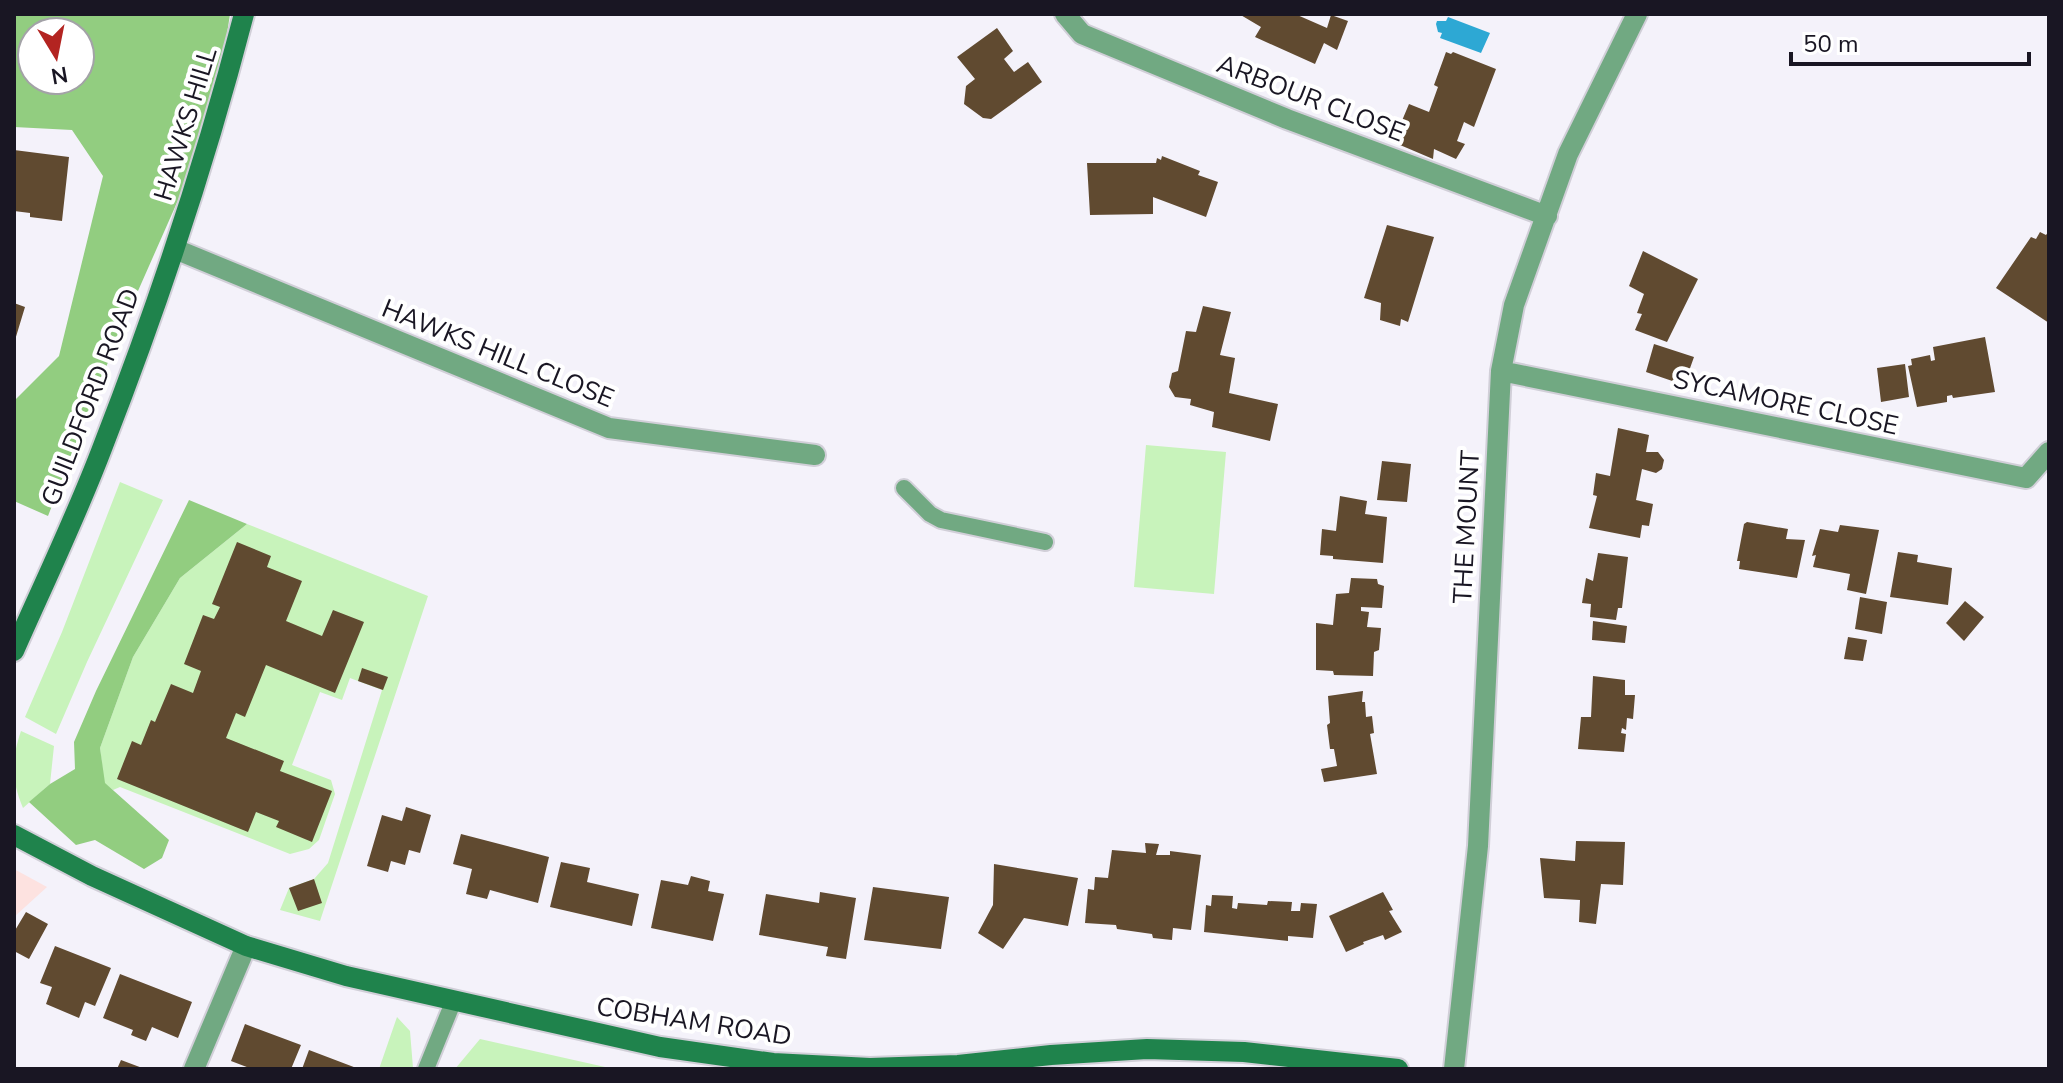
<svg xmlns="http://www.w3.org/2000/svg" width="2063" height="1083" viewBox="0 0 2063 1083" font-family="'Nunito Sans',sans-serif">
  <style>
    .commercial { fill: #fde2e0 }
    .green { fill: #c8f3bb }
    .forest { fill: #92cd80; fill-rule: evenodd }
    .water { fill: #2da8d4 }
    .building { fill: #604a30 }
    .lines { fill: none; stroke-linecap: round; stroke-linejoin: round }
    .lane-casing { stroke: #d1cfd8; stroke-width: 20 }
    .street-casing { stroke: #d1cfd8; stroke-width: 24 }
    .secondary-casing { stroke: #d1cfd8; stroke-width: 24 }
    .lane { stroke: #71a982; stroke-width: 16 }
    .street { stroke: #71a982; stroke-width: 20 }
    .secondary { stroke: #1f834c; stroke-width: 20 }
    .labels { text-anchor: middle; stroke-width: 8; stroke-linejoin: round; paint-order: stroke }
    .street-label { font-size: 26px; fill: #191623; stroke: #fff }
  </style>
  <rect width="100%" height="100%" fill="#f4f2fa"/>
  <path class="commercial" d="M14 869 47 887 14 917Z"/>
  <path class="green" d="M1146 445 1226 452 1214 594 1134 587Z
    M120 482 163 500 87 662 56 734 25 717 62 632Z
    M247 524 428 596 320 921 280 910 289 888 314 879 328 863 382 690 350 678 342 700 320 692 292 765 331 780 335 794 319 840 309 849 290 854 120 787 113 790 104 783 100 748 133 657 180 578Z
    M21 731 54 746 50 784 23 808C11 779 11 761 21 731Z
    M397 1017 410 1031 413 1068 379 1069Z
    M480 1039 614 1069H455Z"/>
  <path class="forest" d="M14 14H230L221 74 179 198 119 334 48 516 14 501V401L59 356 103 176 72 130 14 127ZM32 32H80V80H32Z
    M189 500 247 524 180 578 133 657 100 748 105 783 169 840 162 858 144 869 95 840 76 845 29 802 50 784 75 769 74 742 96 691Z"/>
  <path class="water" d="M1448 17 1490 33 1481 53 1440 38 1442 33 1438 32 1436 24 1437 21H1446Z"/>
  <path class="building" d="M1239 14H1295L1327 28 1331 15 1348 21 1337 50 1324 43 1315 64 1255 37 1261 27Z
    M997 28 1013 51 1004 59 1014 72 1028 62 1042 82 991 119 983 118 964 104 966 86 975 79 957 57Z
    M1446 52 1451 54 1453 52 1496 69 1474 127 1464 122 1457 141 1465 144 1456 159 1434 149 1433 159 1393 142 1409 104 1429 112 1438 87 1434 85Z
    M14 150 69 157 62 221 30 217V213L14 211Z
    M1162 156 1200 171 1198 175 1218 182 1206 217 1153 197V214L1090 215 1087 163H1156L1157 158 1161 160Z
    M1387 225 1434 237 1408 322 1401 319 1400 326 1380 320 1381 303 1364 298Z
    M2049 231V323L1996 288 2031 237 2036 239 2040 232 2046 235Z
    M1643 251 1698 279 1667 342 1635 330 1642 314 1637 313 1644 294 1629 286Z
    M14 303 25 307 15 340H14Z
    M1203 306 1231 312 1220 355 1235 358 1229 393 1278 404 1270 441 1212 427 1214 412 1190 405 1191 399 1175 397 1169 387 1172 373 1178 371 1186 331 1196 332Z
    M1985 337 1995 392 1953 398 1952 395 1947 396V402L1917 407 1908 366 1912 365 1911 359 1930 355 1931 361 1935 360 1933 347Z
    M1654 344 1694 357 1684 385 1646 372Z
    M1905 364 1909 397 1881 402 1877 368Z
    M1618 428 1649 435 1646 452H1658L1664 460 1662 469 1656 473 1642 469 1636 500 1653 504 1649 526 1642 525 1640 538 1589 528 1597 496 1593 495 1596 473 1610 476Z
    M1382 461 1411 464 1407 502 1377 500Z
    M1340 496 1367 501 1365 514 1387 517 1383 563 1333 559V556L1320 555 1322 529 1336 531Z
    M1747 522 1788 529 1786 539 1805 540 1797 578 1739 569 1740 561H1737L1744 524Z
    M1840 525 1879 530 1866 594 1847 590 1850 574 1813 567 1816 555 1812 556 1820 529 1838 532Z
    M237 542 271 556 267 567 302 581 286 621 322 636 333 610 364 622 335 693 266 665 245 717 236 713 226 738 284 761 280 771 332 791 312 842 276 827 279 821 256 812 248 832 117 779 132 741 141 745 151 720 155 722 171 684 193 693 201 671 184 664 203 615 214 619 220 607 212 604Z
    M1898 552 1918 555 1917 562 1952 568 1948 605 1890 597Z
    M1598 553 1628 557 1622 608H1618L1616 620 1590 617 1591 604 1582 603 1586 578 1593 581Z
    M1351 578 1377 579 1378 584 1384 586 1382 608 1361 607V611L1369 612 1367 627 1381 628 1379 650 1374 652 1373 676 1334 675 1333 671 1316 670V623L1333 625 1336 594 1349 593Z
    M1860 597 1887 602 1882 634 1855 629Z
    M1965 601 1984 617 1964 641 1946 623Z
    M1593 621 1627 626 1625 643 1592 640Z
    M1848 637 1867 640 1863 661 1844 659Z
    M362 668 388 677 383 690 358 681Z
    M1593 676 1625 680V695H1635L1633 719 1627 718 1626 730 1622 728 1621 733 1626 734 1624 752 1578 749 1581 717H1591Z
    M1363 691 1362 702H1365L1366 717 1372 716 1374 733 1370 734 1377 774 1324 782 1321 769 1337 766 1334 749H1330L1327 725 1330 723 1328 696Z
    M406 807 431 815 420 853 409 850 405 865 391 861 388 872 367 866 382 815 402 821Z
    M461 834 549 857 538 903 490 890 487 899 466 894 472 869 453 864Z
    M1576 841 1625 842 1623 885 1601 884 1596 924 1579 922 1580 900 1544 898 1540 858 1575 861Z
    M1145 843 1159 844 1156 855H1170V851L1201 855 1191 930 1173 928 1172 940 1153 938 1152 934 1117 929 1116 925 1085 923 1088 889 1094 890 1095 877 1108 878 1112 850 1146 853Z
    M561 862 590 868 587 882 639 894 632 926 550 907Z
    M994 864 1078 878 1068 926 1024 918 1003 949 978 933 993 905Z
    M691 876 710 881 708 891 724 894 713 941 651 928 661 880 688 885Z
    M314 879 322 903 298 911 289 888Z
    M873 887 949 897 941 949 864 940Z
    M820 892 856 898 846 959 826 956 828 947 759 935 766 894 819 903Z
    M1383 892 1393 910 1389 911 1402 932 1385 940 1383 935 1363 942 1364 944 1346 952 1329 916Z
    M1212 895 1233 896 1232 908 1237 909 1238 903 1267 905 1268 901 1292 902 1291 911H1300L1301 903 1317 904 1313 938 1288 936V941L1204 932 1206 905 1211 906Z
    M26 912 48 924 29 959 14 951V932Z
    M55 946 111 968 95 1006 85 1002 79 1018 46 1004 52 987 40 983Z
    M120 974 192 1002 178 1038 152 1027 146 1041 131 1035 133 1030 103 1018Z
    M245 1024 301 1045 291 1069H252L231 1061Z
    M309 1050 359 1069H302Z
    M121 1060 145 1069H117Z"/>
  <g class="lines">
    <defs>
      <path id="lane" d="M904 488 930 514 941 520 1045 542
        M426 1069 454 1000"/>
      <path id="street" d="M1065 14 1082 34 1287 119 1547 216
        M175 249 609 428 815 455
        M1501 371 2026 478 2049 452
        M194 1069 246 946
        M1454 1069 1478 846 1501 371 1514 305 1568 154 1637 14"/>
      <path id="secondary" d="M14 651C44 583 77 515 103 446 158 305 206 161 244 14
        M14 835 92 876 246 946 346 976 660 1047 773 1063 870 1068 958 1065 1051 1055 1147 1049 1244 1052 1398 1069"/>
    </defs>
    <use href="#lane" class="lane-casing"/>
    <use href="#street" class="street-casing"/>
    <use href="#secondary" class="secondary-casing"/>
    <use href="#lane" class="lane"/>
    <use href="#street" class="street"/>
    <use href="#secondary" class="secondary"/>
  </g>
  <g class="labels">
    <g class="street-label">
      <text transform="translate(1311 98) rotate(21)" y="9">ARBOUR CLOSE</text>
      <text transform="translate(185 124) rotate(-73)" y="9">HAWKS HILL</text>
      <text transform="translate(498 353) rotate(22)" y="9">HAWKS HILL CLOSE</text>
      <text transform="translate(90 397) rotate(-69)" y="9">GUILDFORD ROAD</text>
      <text transform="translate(1786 402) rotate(12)" y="9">SYCAMORE CLOSE</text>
      <text transform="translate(1466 527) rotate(-87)" y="9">THE MOUNT</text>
      <text transform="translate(694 1021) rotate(9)" y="9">COBHAM ROAD</text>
    </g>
  </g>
  <rect width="2063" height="1083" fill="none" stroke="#191623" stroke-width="32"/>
  <g transform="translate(56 56) rotate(170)"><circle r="38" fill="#ffffff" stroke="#a3a2a7" stroke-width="2"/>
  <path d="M0-6L14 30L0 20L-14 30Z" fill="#b32421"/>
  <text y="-12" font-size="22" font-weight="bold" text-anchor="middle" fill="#191623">N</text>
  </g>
  <path d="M1791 52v12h238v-12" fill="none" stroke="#191623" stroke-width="4"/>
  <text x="1803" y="52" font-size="24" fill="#191623" stroke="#ffffff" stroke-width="6" paint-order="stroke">50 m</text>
</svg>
